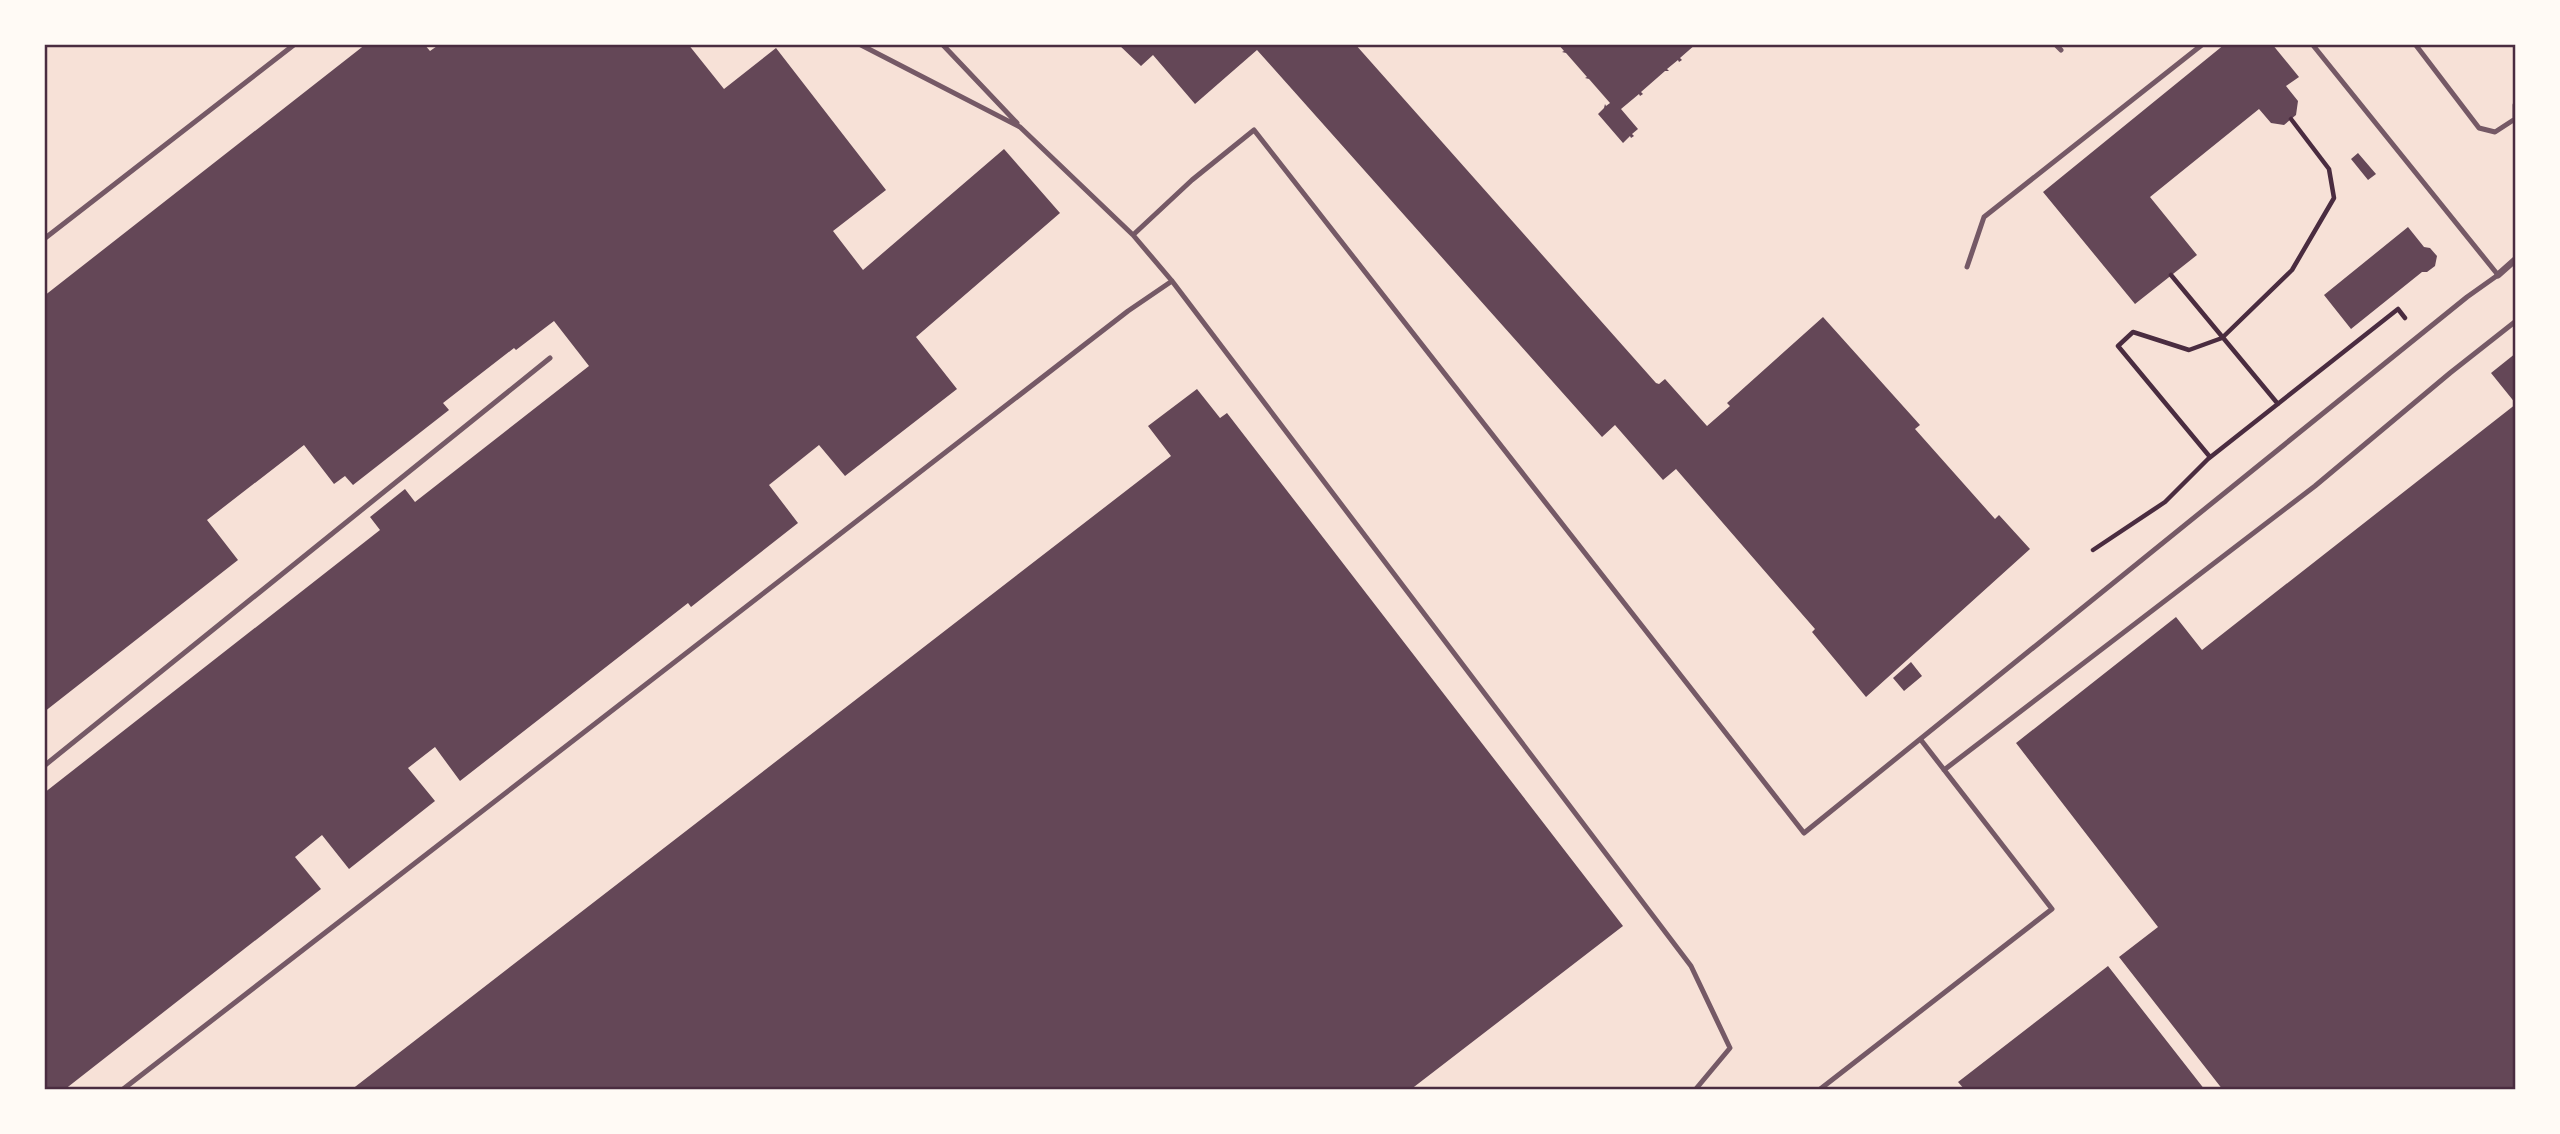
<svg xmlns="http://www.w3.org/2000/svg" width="2560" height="1134" viewBox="0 0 2560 1134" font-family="'DM Sans',sans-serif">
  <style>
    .building { fill: #644757 }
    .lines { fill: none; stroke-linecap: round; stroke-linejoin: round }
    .path { stroke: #4a2c40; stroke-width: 4.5 }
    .service { stroke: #755966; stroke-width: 5 }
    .minor { stroke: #755966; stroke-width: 7 }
    .neatline { fill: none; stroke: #4a2c40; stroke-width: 2.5 }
  </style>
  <rect width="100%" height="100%" fill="#f7e1d7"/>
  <path class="building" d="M366 44H424L430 51 440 44H688L724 89 776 48 886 190 833 231 863 270 1004 149 1060 213 916 337 957 389 845 476 819 445 769 485 798 523 691 607 688 603 460 781 435 747 408 768 435 801 349 869 322 835 295 857 321 889 64 1090H44V793L380 530 370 517 405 489 415 502 589 366 554 321 516 350 514 348 443 403 449 410 353 485 345 476 334 484 304 445 207 520 238 560 44 712V296Z
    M1118 44H1355L1656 383 1659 384 1665 379 1707 426 1730 406 1727 403 1823 317 1920 425 1915 429 1995 519 1999 515 2030 549 1866 697 1812 632 1815 629 1676 469 1663 480 1615 425 1602 437 1257 50 1195 104 1153 55 1141 66Z
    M1558 44H1696L1680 58 1682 60 1679 62 1678 60 1667 69 1669 71H1665L1641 92 1643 94 1640 96 1639 94 1621 109 1638 129 1632 134 1634 136 1631 138 1630 136 1623 143 1598 114 1604 108 1605 104 1606 106 1610 103 1589 79 1585 78 1587 77 1566 53 1562 52 1564 51Z
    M2225 44H2272L2299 77 2286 86 2298 101 2296 115 2284 125 2271 123 2259 109 2150 197 2197 255 2135 304 2043 192Z
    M2358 153 2376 174 2368 180 2351 159Z
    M2408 227 2424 247 2430 248 2437 256 2435 266 2427 272H2422L2351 329 2324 295Z
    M2516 353V1090H2223L2119 957 2158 927 2016 743 2176 617 2202 650 2516 404 2491 373Z
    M1197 389 1220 418 1227 413 1623 926 1410 1090H351L1171 456 1148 426Z
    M1911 662 1922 676 1904 691 1893 678Z
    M2108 966 2205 1090H1965L1958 1082Z"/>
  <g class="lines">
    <path class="path" d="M2171 275 2278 404
      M2208 459 2398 309 2405 318
      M2093 550 2165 502 2210 457 2118 346 2133 332 2189 350 2222 338 2292 270 2334 198 2329 169 2291 119"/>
    <path class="service" d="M859 44 1020 127 1133 235 1192 180 1254 130 1804 833 2467 297 2498 275 2312 44
      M942 44 1017 123
      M2055 44 2061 50
      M2415 44 2479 128 2495 132 2515 119V105
      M1133 235 1172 281 1691 966 1730 1048 1695 1090
      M44 239 295 44
      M1967 267 1984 217 2203 44
      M44 766 550 358
      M1944 770 2315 486 2450 373 2516 321
      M122 1090 1128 311 1172 281
      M1819 1090 2052 909 1921 740"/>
    <path class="minor" d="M2498 275 2516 259"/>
  </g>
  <rect width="2560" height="1134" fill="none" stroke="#fffaf5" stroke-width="91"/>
  <rect x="46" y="46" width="2468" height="1042" class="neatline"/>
</svg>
